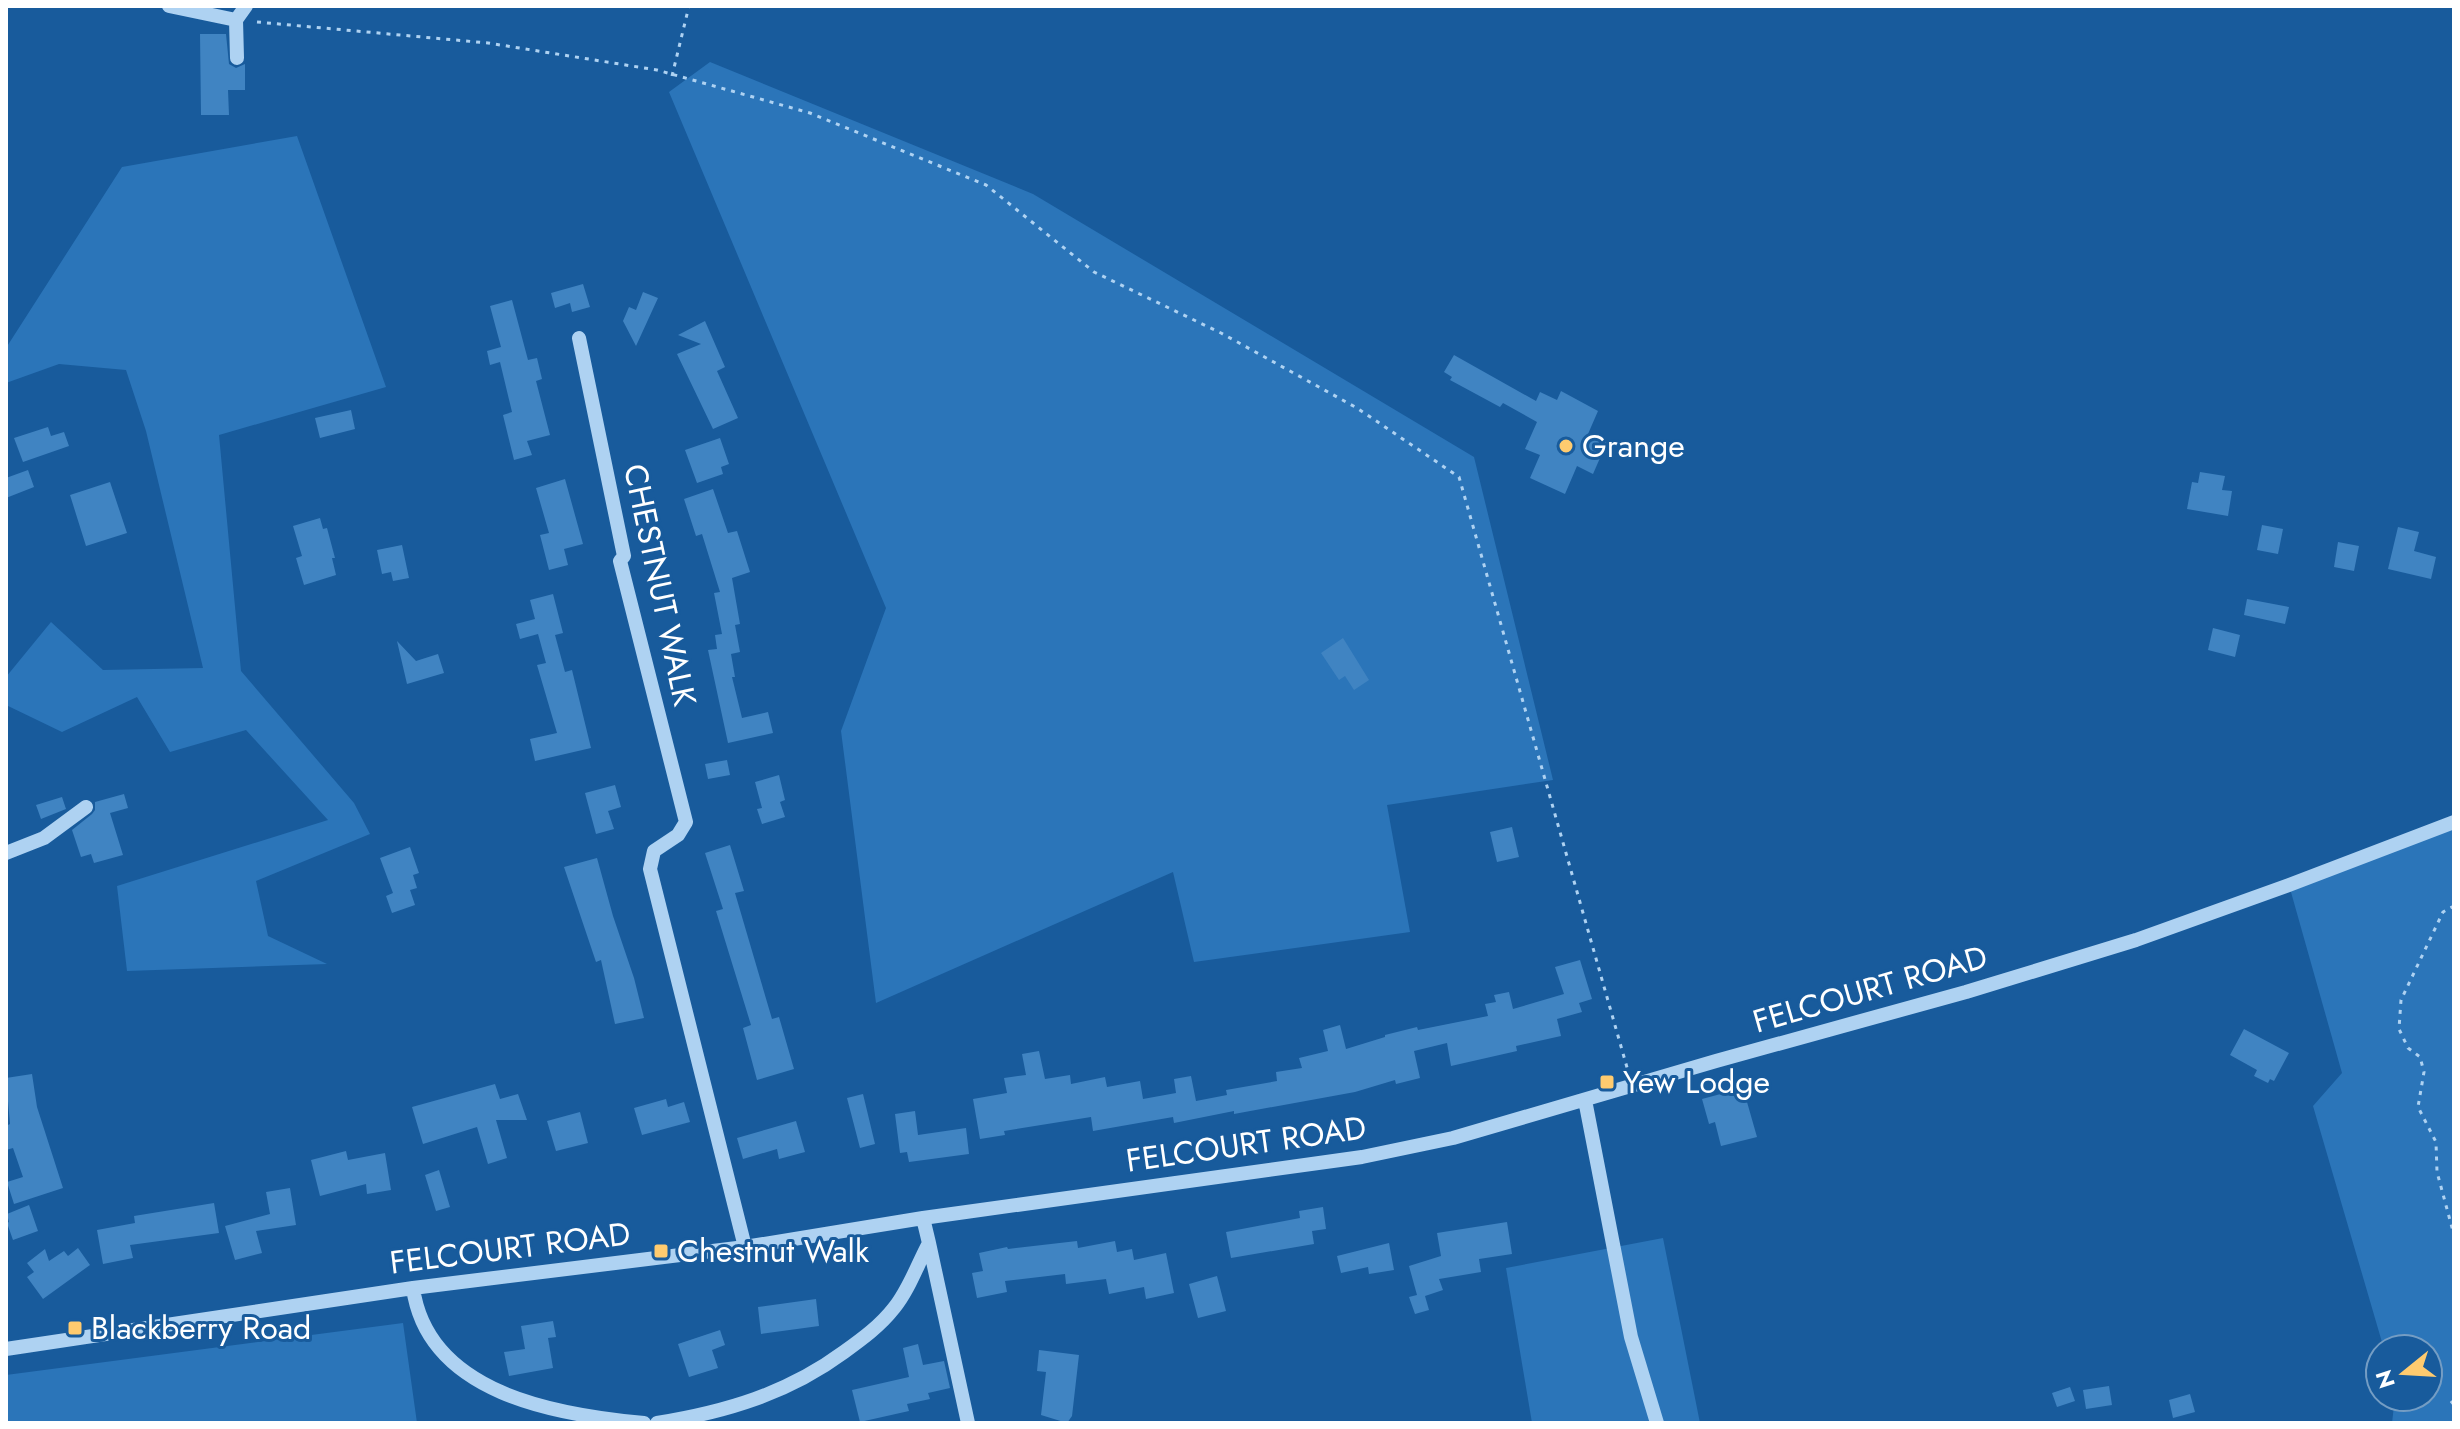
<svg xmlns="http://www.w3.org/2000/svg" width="2460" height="1429" viewBox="0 0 2460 1429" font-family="Jost,sans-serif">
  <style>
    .green { fill: #2b75b9 }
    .building { fill: #4084c2 }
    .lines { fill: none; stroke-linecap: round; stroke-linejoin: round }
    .path { stroke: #aed2f2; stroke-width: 3; stroke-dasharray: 4 6; stroke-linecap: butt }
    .minor { stroke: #aed2f2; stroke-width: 14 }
    .poi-dot { fill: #ffcb6f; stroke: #185b9c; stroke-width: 3 }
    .labels { text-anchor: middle; stroke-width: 6; stroke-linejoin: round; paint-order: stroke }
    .poi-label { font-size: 32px; fill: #fff; stroke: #185b9c; text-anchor: start }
    .street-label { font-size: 32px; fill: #fff; stroke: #185b9c }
  </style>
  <rect width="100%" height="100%" fill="#185b9c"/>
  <path class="green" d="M710 62 1033 194 1474 457 1553 780 1387 805 1410 932 1194 962 1173 872 876 1003 841 731 886 608 669 92Z
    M297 136 386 387 219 435 241 671 354 803 370 834 256 881 268 936 327 964 127 971 117 886 328 820 246 730 170 752 137 697 62 732 6 705V677L51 622 103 670 203 668 146 431 126 370 59 364 6 383V348L122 167Z
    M2454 822V1423H2392L2395 1397H2428V1349H2384L2313 1106 2342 1073 2289 885Z
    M1663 1238 1700 1423H1532L1506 1268Z
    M403 1323 417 1423H6V1375Z"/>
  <path class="building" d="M200 34H226L229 64 236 68 245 64V90H228L229 115H201Z
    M583 284 590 307 572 312 570 303 555 308 551 293Z
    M643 292 658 298 636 346 623 321 629 307 636 310Z
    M512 300 528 360 537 358 542 379 536 381 550 435 527 441 532 455 514 460 503 415 512 412 500 362 490 365 487 351 501 347 490 306Z
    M705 321 725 367 717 371 738 418 713 429 677 354 701 344 678 335Z
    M1454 355 1536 401 1540 392 1557 400 1561 391 1598 411 1588 434 1607 442 1593 474 1577 466 1565 494 1530 478 1540 455 1525 449 1537 422 1503 403 1500 407 1450 380 1452 377 1444 372Z
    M351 410 355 429 320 438 315 418Z
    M48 427 51 436 64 432 69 446 23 462 14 438Z
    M720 438 729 464 721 467 723 474 697 483 685 450Z
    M28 470 34 487 6 498V478Z
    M2200 472 2225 476 2222 490 2232 491 2228 516 2187 509 2192 482 2198 483Z
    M565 479 583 544 564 549 568 565 549 570 540 535 549 533 536 488Z
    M110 482 127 533 86 546 70 495Z
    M713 489 728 533 737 531 750 572 732 578 740 624 735 625 740 652 731 654 735 677H732L742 718 768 712 773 733 728 743 708 650 717 649 715 635 722 634 714 593 720 592 702 534 696 536 684 499Z
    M320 518 323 529 327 528 335 558H332L336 575 304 585 296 558 302 556 293 526Z
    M2262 525 2283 529 2278 554 2257 550Z
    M2398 527 2419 532 2414 551 2436 557 2431 579 2388 569Z
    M2338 542 2359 546 2354 571 2334 567Z
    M402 545 409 578 393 581 391 572 382 574 377 550Z
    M553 594 563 633 555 635 565 672 572 670 591 748 535 761 530 739 557 733 537 665 546 663 538 634 520 639 516 624 535 619 530 600Z
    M2247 599 2289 607 2285 624 2244 615Z
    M2213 628 2240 635 2235 657 2208 650Z
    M1343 638 1369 680 1354 690 1345 676 1339 680 1321 653Z
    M397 641 416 661 438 654 444 673 407 684Z
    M727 760 730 775 708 779 705 764Z
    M779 775 785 800 780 802 785 817 762 824 757 809 762 808 755 782Z
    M615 785 621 807 608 811 614 829 596 834 585 793Z
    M124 794 128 808 110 813 123 855 94 863 91 854 81 857 72 830 92 814 95 810V802Z
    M62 797 66 809 41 819 36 805Z
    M1512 827 1519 857 1497 862 1490 832Z
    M730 845 744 891 735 893 772 1019 779 1017 794 1069 757 1080 743 1028 751 1025 716 911 723 909 705 853Z
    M410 847 419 873 413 875 417 888 410 890 415 905 392 913 386 896 393 893 380 858Z
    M597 858 613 916 634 978 644 1018 615 1024 601 960 596 962 564 867Z
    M1580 960 1592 999 1579 1003 1582 1012 1557 1019 1561 1036 1516 1046 1517 1051 1451 1066 1447 1043 1414 1051 1420 1078 1396 1084 1395 1080 1355 1092 1234 1114V1111L1174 1123 1173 1117 1093 1131 1091 1117 1004 1131 1005 1135 980 1139 973 1099 1007 1093 1004 1078 1026 1075 1022 1054 1039 1051 1045 1079 1070 1075 1071 1084 1105 1077 1107 1087 1140 1081 1143 1099 1176 1093 1174 1079 1191 1076 1196 1101 1227 1095 1226 1090 1277 1081 1276 1072 1302 1068 1299 1058 1328 1051 1323 1030 1340 1025 1346 1049 1385 1037V1035L1417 1027 1418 1030 1488 1016 1485 1004 1496 1002 1494 995 1509 992 1513 1009 1564 994 1555 967Z
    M2244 1029 2289 1053 2274 1081 2270 1079 2268 1083 2254 1076 2257 1070 2230 1055Z
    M32 1074 37 1107 63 1188 14 1204 7 1182 23 1177 13 1148 6 1150V1126L10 1124 6 1078Z
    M495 1084 500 1099 518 1094 527 1120H496L507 1158 488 1164 477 1127 423 1144 412 1107Z
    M1743 1088 1757 1137 1721 1146 1715 1122 1709 1124 1702 1099Z
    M863 1094 875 1144 860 1148 847 1098Z
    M666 1099 668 1107 684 1102 690 1122 642 1135 634 1108Z
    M915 1111 918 1135 966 1128 969 1154 909 1162 907 1152 900 1153 895 1114Z
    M580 1112 588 1143 556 1151 547 1121Z
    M796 1121 805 1152 779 1159 777 1149 743 1159 737 1138Z
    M346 1151 348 1160 385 1153 391 1190 367 1194 366 1184 320 1196 311 1160Z
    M439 1170 450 1207 436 1211 425 1175Z
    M290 1188 296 1225 256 1231 262 1253 235 1260 225 1226 270 1214 266 1192Z
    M214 1203 219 1233 130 1245 133 1258 103 1264 97 1230 135 1223 134 1216Z
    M29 1205 38 1231 13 1240 7 1223 9 1222 7 1214Z
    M1323 1207 1326 1229 1312 1231 1314 1244 1231 1258 1226 1232 1300 1218 1299 1211Z
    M1507 1222 1512 1254 1479 1259 1481 1272 1439 1279 1443 1290 1425 1296 1429 1310 1415 1314 1409 1297 1417 1295 1409 1266 1441 1256 1437 1233Z
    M1077 1241 1078 1248 1115 1241 1117 1252 1132 1249 1134 1260 1166 1253 1174 1293 1146 1299 1144 1287 1109 1294 1106 1279 1066 1284 1065 1274 1005 1281 1007 1292 977 1298 972 1273 983 1271 979 1253 1007 1247 1008 1249Z
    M1389 1243 1394 1270 1369 1274 1368 1267 1341 1273 1337 1256Z
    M78 1248 90 1265 43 1299 27 1277 34 1272 27 1263 45 1249 49 1261 64 1251 68 1256Z
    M1217 1276 1226 1311 1198 1318 1189 1284Z
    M816 1299 819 1326 761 1334 758 1307Z
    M553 1321 556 1337 548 1338 553 1368 509 1376 504 1352 525 1349 521 1326Z
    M720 1330 725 1345 712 1350 718 1368 689 1377 678 1344Z
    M918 1344 923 1365 944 1361 950 1388 928 1393 930 1399 907 1404 909 1411 860 1422 852 1390 909 1377 903 1348Z
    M1039 1350 1079 1355 1072 1416 1067 1423 1041 1415 1046 1372 1037 1371Z
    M2109 1386 2112 1405 2086 1409 2083 1390Z
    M2070 1387 2075 1401 2057 1407 2052 1393Z
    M2190 1394 2195 1412 2173 1418 2169 1400Z"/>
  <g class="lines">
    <path class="path" d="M257 22 488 43 657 70 810 113 986 185 1094 272 1221 333 1357 408 1459 477 1628 1071
      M672 76 689 6
      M2454 906 2443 912 2401 1000 2399 1029 2408 1048 2420 1057 2424 1072 2418 1107 2436 1142 2437 1172 2454 1235
      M2451 1401 2454 1405"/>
    <path class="minor" d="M169 6 236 20
      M237 58 236 20 246 6
      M579 338 624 556 620 561 686 822 678 835 654 851 650 869 745 1247
      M6 853 44 838 86 807
      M1585 1100 1631 1337 1657 1423
      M929 1243 968 1423
      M413 1288C428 1394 557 1415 644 1423
      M6 1349 413 1288 745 1247 923 1218 1362 1157 1453 1138 1716 1061 1966 992 2136 940 2289 885 2454 822
      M657 1423C725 1412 787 1394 844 1352 862 1339 880 1326 894 1308 909 1290 918 1263 929 1243L923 1218"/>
  </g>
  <g class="poi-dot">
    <circle cx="1566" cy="446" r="8"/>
    <rect x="1599" y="1074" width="16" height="16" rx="4"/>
    <rect x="653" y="1243" width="16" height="16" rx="4"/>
    <rect x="67" y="1320" width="16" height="16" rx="4"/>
  </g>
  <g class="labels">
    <g class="poi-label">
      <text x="1582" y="457">Grange</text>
      <text x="1623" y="1093">Yew Lodge</text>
      <text x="677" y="1262">Chestnut Walk</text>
      <text x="91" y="1339">Blackberry Road</text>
    </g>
    <g class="street-label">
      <text transform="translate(660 585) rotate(78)" y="11">CHESTNUT WALK</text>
      <text transform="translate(1870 989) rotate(-16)" y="11">FELCOURT ROAD</text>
      <text transform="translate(1246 1144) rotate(-8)" y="11">FELCOURT ROAD</text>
      <text transform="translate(510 1248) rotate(-7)" y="11">FELCOURT ROAD</text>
    </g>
  </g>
  <rect width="2460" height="1429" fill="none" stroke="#ffffff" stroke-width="16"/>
  <g transform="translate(2404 1373) rotate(252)"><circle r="38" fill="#185b9c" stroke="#749dc4" stroke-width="2"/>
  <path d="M0-6L14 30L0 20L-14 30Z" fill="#ffcb6f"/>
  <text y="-12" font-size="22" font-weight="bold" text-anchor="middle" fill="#ffffff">N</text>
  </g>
</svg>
